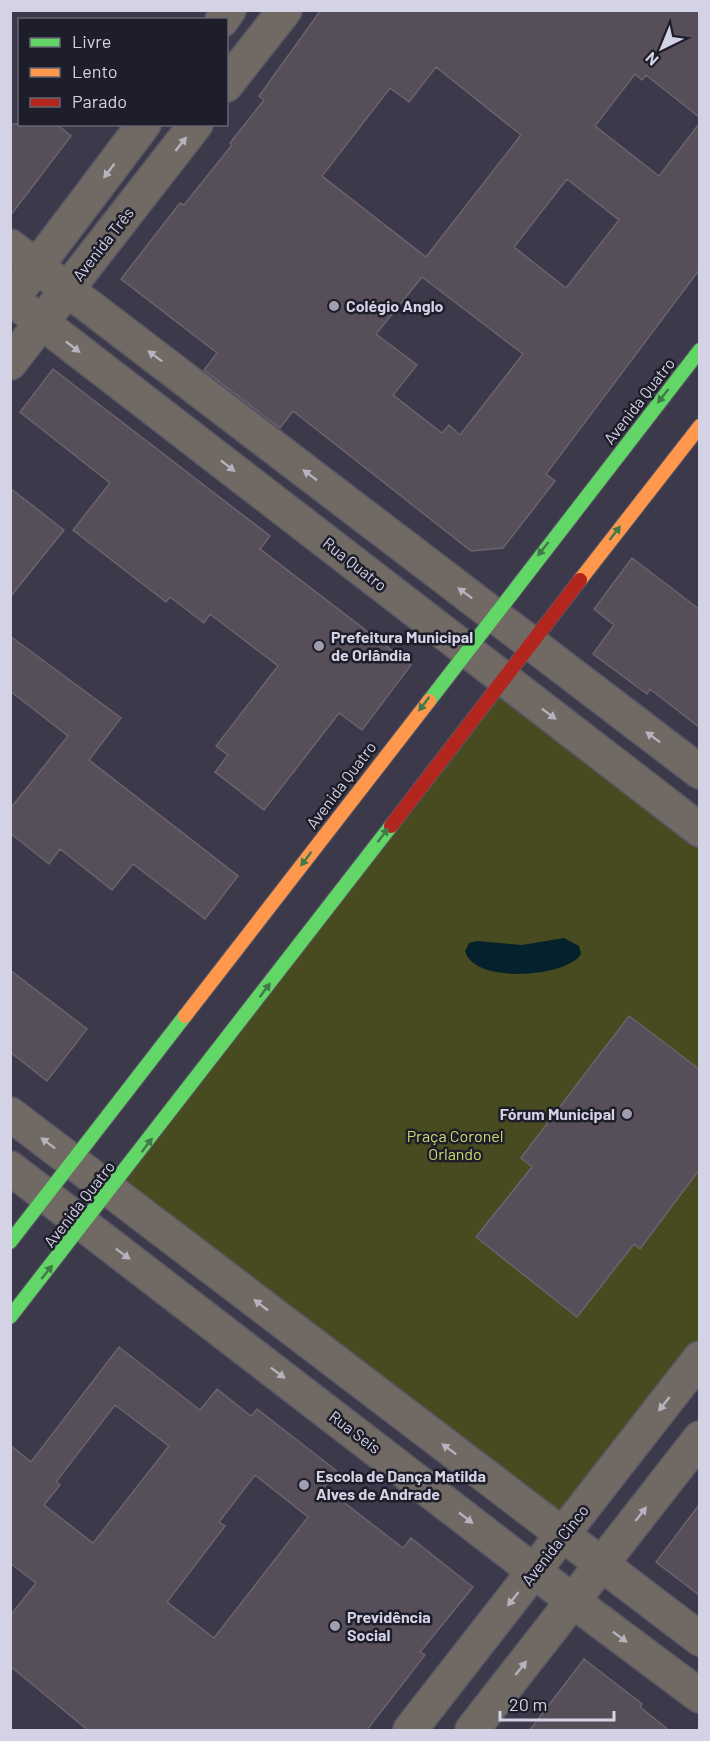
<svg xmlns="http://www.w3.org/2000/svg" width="710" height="1741" viewBox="0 0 710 1741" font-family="Barlow,sans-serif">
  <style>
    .green { fill: #484b1f }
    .water { fill: #05212c }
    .building { fill: #564f5a; stroke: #6a636e; stroke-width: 1.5; fill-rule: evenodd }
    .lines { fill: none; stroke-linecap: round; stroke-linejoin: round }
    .street-casing { stroke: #585764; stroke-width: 36 }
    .fast-casing { stroke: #585764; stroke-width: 16 }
    .slow-casing { stroke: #585764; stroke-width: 16 }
    .jam-casing { stroke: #585764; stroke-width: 16 }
    .street { stroke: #706964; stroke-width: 33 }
    .fast { stroke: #63d668; stroke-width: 14 }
    .slow { stroke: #ff974d; stroke-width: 14 }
    .jam { stroke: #b3261e; stroke-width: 14 }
    .oneway { fill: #b6b3be }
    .oneway2 { fill: #407a49 }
    .poi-dot { fill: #9f9daf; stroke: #1e1d2a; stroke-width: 2 }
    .labels { text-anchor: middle; stroke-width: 5; stroke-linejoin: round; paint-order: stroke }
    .street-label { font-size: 16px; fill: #d4d3e5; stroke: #1e1d2a }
    .poi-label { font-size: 16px; font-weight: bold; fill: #d4d3e5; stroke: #1e1d2a; text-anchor: start }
    .park-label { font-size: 16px; fill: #d0da6c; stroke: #1e1d2a }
  </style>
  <rect width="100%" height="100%" fill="#3c3a4a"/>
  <path class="green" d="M502 679 699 830V1358L562 1536 111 1192Z"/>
  <path class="water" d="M564 938 579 946 581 954C566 978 473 984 465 951L469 943 477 941 522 945Z"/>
  <path class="building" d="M321 10H699V117L646 75 642 80 635 74 595 126 659 176 699 124V270L546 474 555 481 503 548 471 551 293 411 280 428 204 370 217 353 121 279 180 203 184 205 232 145 230 143 264 100 259 96ZM436 67 521 135 426 257 322 176 390 88 409 102ZM567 179 619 220 566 288 514 247ZM422 277 523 354 460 435 449 425 442 433 393 395 417 365 376 334Z
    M10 124H56L71 136 10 216Z
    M53 369 270 536 260 549 411 665 362 730 339 713 264 810 215 772 228 755 216 746 278 666 210 614 204 623 170 597 166 602 73 530 110 483 20 412Z
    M10 488 64 530 10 597Z
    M632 558 699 609V727L650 689 647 694 593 654 614 625 594 609Z
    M10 636 121 718 89 760 238 876 205 919 133 864 112 890 60 849 49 864 10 833V809L68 736 10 691Z
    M10 970 87 1029 47 1081 10 1052Z
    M629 1016 699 1069V1170L640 1249 634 1244 577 1317 476 1237 532 1167 521 1158Z
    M119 1347 200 1410 217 1389 251 1416 257 1409 337 1471 324 1487 403 1548 411 1538 473 1587 420 1652 425 1655 366 1731H89L10 1666V1616L36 1583 10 1563V1445L31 1462ZM115 1405 169 1446 93 1543 44 1505 60 1485 56 1482ZM255 1475 308 1517 214 1638 167 1602 225 1526 219 1522Z
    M699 1505V1595L656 1562Z
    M584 1659 642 1704 640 1707 670 1731H529Z"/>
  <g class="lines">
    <defs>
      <path id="street" d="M222 20 229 10
        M226 85 285 10
        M10 246 700 772
        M24 283 144 124
        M10 298 700 830
        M10 363 196 124
        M10 1114 700 1639
        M10 1168 574 1602 700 1696
        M410 1730 700 1358
        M472 1730 700 1438"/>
      <path id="fast" d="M429 701 700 350
        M10 1242 185 1016
        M10 1317 391 826"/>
      <path id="slow" d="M580 580 700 426
        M185 1016 429 701"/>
      <path id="jam" d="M391 826 580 580"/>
    </defs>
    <use href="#street" class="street-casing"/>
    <use href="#fast" class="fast-casing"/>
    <use href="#slow" class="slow-casing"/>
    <use href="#jam" class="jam-casing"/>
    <use href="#street" class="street"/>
    <use href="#fast" class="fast"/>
    <use href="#slow" class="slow"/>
    <use href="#jam" class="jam"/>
  </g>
  <defs><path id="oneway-solid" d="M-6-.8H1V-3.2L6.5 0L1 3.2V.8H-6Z" transform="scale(1.5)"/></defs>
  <g class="oneway">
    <use href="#oneway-solid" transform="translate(181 144) rotate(-52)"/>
    <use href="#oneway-solid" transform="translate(109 171) rotate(127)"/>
    <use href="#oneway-solid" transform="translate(73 347) rotate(38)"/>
    <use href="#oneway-solid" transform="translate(155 356) rotate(-143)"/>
    <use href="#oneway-solid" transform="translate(228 466) rotate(38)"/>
    <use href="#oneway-solid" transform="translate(310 475) rotate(-143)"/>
    <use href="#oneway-solid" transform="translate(465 593) rotate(-143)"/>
    <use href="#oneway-solid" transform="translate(549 714) rotate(37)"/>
    <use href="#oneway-solid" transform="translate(653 737) rotate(-143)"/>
    <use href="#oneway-solid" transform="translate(48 1143) rotate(-143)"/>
    <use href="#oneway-solid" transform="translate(123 1254) rotate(37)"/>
    <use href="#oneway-solid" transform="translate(261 1305) rotate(-142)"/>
    <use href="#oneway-solid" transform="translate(278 1373) rotate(37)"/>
    <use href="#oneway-solid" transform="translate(664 1404) rotate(128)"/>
    <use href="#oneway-solid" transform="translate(449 1449) rotate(-143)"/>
    <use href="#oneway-solid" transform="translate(641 1514) rotate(-52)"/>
    <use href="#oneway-solid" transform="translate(466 1518) rotate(38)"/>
    <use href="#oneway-solid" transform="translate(513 1599) rotate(128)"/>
    <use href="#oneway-solid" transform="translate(620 1637) rotate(37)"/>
    <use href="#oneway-solid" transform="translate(521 1668) rotate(-52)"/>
  </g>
  <g class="oneway2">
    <use href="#oneway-solid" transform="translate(663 396) rotate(128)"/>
    <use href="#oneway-solid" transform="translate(615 533) rotate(-52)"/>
    <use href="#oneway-solid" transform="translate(543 549) rotate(128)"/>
    <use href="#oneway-solid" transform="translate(424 704) rotate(127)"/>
    <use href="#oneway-solid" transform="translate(383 835) rotate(-53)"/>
    <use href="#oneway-solid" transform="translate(306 859) rotate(127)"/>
    <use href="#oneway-solid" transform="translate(265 990) rotate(-53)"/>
    <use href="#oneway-solid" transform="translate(147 1145) rotate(-53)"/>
    <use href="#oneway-solid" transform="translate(47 1272) rotate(-51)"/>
  </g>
  <g class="poi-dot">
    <circle cx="334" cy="306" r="6"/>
    <circle cx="319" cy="646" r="6"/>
    <circle cx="627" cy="1114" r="6"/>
    <circle cx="304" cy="1485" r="6"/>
    <circle cx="335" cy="1626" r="6"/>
  </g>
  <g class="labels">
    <g class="street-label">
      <text transform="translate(103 244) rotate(-52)" y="6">Avenida Três</text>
      <text transform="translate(639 401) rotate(-52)" y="6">Avenida Quatro</text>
      <text transform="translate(355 564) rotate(38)" y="6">Rua Quatro</text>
      <text transform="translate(341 785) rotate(-53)" y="6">Avenida Quatro</text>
      <text transform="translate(79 1204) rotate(-52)" y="6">Avenida Quatro</text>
      <text transform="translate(355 1432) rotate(37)" y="6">Rua Seis</text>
      <text transform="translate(555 1545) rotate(-52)" y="6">Avenida Cinco</text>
    </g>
    <g class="poi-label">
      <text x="346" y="312">Colégio Anglo</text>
      <text x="331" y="643">Prefeitura Municipal<tspan x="331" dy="18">de Orlândia</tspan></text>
      <text x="615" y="1120" text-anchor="end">Fórum Municipal</text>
      <text x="316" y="1482">Escola de Dança Matilda<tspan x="316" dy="18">Alves de Andrade</tspan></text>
      <text x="347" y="1623">Previdência<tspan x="347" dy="18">Social</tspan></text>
    </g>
    <g class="park-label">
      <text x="455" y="1142">Praça Coronel<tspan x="455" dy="18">Orlando</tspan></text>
    </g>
  </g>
  <rect width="710" height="1741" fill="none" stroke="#d4d3e5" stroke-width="24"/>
  <rect x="18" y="18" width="210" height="108" fill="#1e1d2a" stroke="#676675" stroke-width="1.5"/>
  <rect x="30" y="38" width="30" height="9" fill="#63d668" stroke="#676675" stroke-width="1.5"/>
  <text x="72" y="48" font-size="18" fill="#d4d3e5">Livre</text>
  <rect x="30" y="68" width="30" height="9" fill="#ff974d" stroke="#676675" stroke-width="1.5"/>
  <text x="72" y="78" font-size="18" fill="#d4d3e5">Lento</text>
  <rect x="30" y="98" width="30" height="9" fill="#b3261e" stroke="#676675" stroke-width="1.5"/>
  <text x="72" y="108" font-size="18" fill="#d4d3e5">Parado</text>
  <g transform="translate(662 48) rotate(223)" stroke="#1e1d2a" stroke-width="4.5" paint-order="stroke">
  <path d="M0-4.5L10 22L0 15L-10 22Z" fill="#d4d3e5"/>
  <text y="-9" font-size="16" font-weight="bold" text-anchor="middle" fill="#d4d3e5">N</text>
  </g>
  <path d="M500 1711v9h114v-9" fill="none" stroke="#d4d3e5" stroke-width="3"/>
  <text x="509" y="1711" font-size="18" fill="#d4d3e5" stroke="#1e1d2a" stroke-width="4.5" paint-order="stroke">20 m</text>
</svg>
